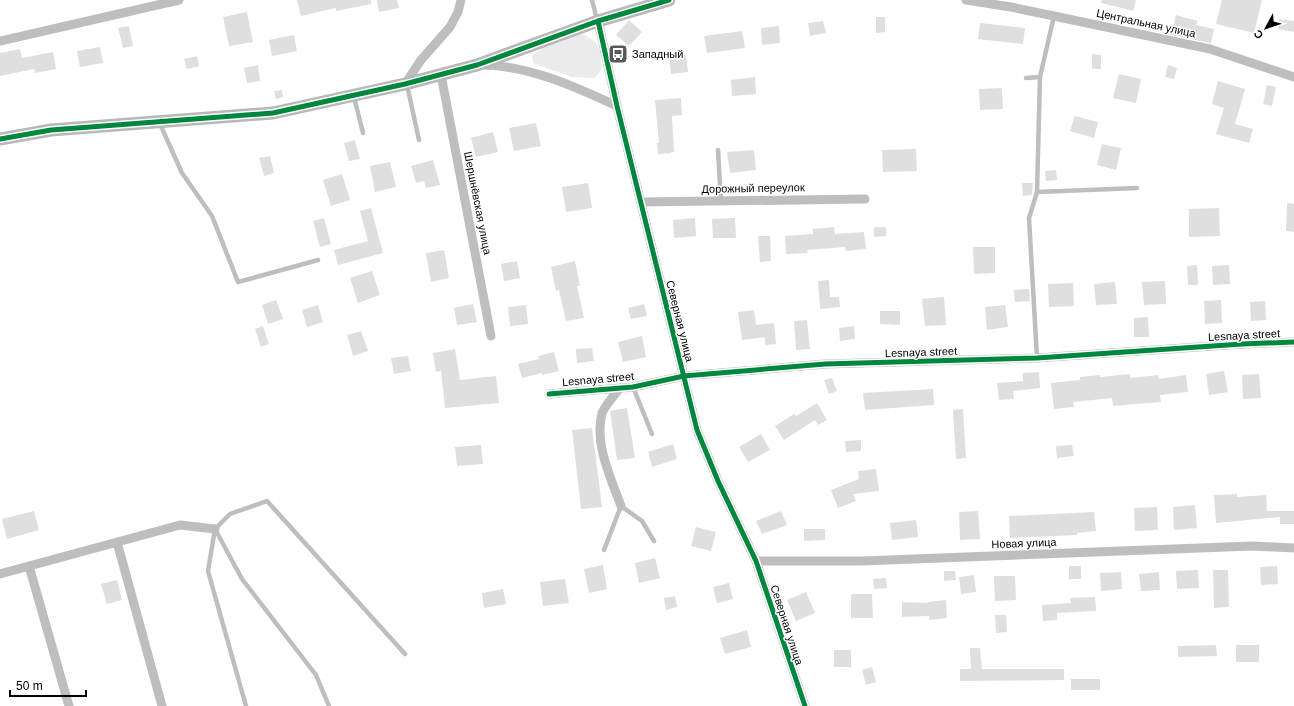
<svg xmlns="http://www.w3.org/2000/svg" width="1294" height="706" viewBox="0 0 1294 706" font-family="Helvetica,sans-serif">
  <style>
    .grass { fill: #ebebeb }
    .building { fill: #dfdfdf }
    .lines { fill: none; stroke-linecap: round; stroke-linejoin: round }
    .lane { stroke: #bebebe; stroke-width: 4.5 }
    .street { stroke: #bebebe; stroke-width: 9 }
    .secondary { stroke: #b8b8b8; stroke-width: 13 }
    .cycleway-casing { stroke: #fff; stroke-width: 8 }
    .cycleway { stroke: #00873e; stroke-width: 5 }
    .labels { text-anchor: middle; stroke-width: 3; stroke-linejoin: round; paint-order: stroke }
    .street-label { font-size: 11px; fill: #000; stroke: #fff }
    .poi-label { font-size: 11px; fill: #000; stroke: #fff; text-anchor: start }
  </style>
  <rect width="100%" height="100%" fill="#fff"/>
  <path class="grass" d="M581 34C601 41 601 50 602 69L595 78 572 77 533 63 532 56 545 46Z"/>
  <path class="building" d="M297 0H371V4L336 11V8L301 16Z
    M377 0H397L399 8 379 12Z
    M1102 0H1136L1133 11 1101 3Z
    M1222 0H1262L1254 33 1216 24Z
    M247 12 253 42 229 46 223 17Z
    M1176 15 1198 21 1196 25 1214 29 1211 43 1171 35Z
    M876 17H885V32L876 33Z
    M1279 19 1294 21V32L1278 29Z
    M629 20 642 32 629 46 616 35Z
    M823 21 826 33 810 36 808 23Z
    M980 23 1025 28 1023 44 978 39Z
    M129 26 133 46 123 48 118 28Z
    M779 26 780 43 762 45 761 28Z
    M742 31 745 48 707 53 704 36Z
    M294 35 297 51 272 56 269 40Z
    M100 47 103 63 80 67 77 51Z
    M20 49 22 58 53 52 56 69 35 73 34 69 0 76V53Z
    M1092 54 1101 55V69H1092Z
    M686 55 688 72 671 74 669 57Z
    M197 56 199 66 187 69 184 59Z
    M258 65 260 81 247 83 244 68Z
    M1168 65 1177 68 1174 79 1165 77Z
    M1119 74 1141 79 1136 103 1113 98Z
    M755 77 756 94 732 96 731 80Z
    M1218 81 1245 89 1235 124 1253 129 1249 143 1216 134 1224 108 1212 104Z
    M1267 85 1276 87 1272 106 1263 104Z
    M1002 88 1003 109 980 110 979 89Z
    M282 90 283 97 276 99 274 91Z
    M681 98 682 115 672 116 674 152H671V153L658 154 657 143H659L655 100Z
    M1075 116 1098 122 1094 138 1070 131Z
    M536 123 541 146 514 151 509 128Z
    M493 132 498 152 476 157 471 138Z
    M355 140 360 159 349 161 344 143Z
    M1102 144 1121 148 1116 170 1097 165Z
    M916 149 917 171 883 172 882 150Z
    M754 150 756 170 730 173 727 152Z
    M270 156 274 173 264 176 259 158Z
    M433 160 440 185 426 188 424 181 416 183 411 166Z
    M390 162 396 187 375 192 370 166Z
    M1056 170 1057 180 1046 181 1045 171Z
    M342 174 350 200 331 206 323 180Z
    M588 183 592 208 566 212 562 187Z
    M1022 183H1033L1032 195 1023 196Z
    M1287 203 1294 204V232L1286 231Z
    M371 208 383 253 338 265 334 250 368 241 360 211Z
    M1219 208 1220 236 1189 237V209Z
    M324 218 331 244 320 247 313 221Z
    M695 218 696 236 674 238 673 220Z
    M735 218 736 238H713L712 219Z
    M834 227 835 234 864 232 866 249 846 251 845 247 807 250 808 253 786 254 785 236 813 234V229Z
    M874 227H886V236L874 237Z
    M758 236H770L771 261 760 262Z
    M973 247H995V273L974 274Z
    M444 250 449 278 431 282 426 253Z
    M517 261 520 278 504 281 501 264Z
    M575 261 580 286H577L584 318 566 321 559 290 556 291 551 267Z
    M1197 265 1198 285H1188L1187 266Z
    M1229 265 1230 284 1213 285 1212 266Z
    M372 271 380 295 358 303 350 278Z
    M829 280 830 297H839L840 307 820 309 818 281Z
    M1165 281 1166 304 1144 305 1142 282Z
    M1115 282 1117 304 1096 305 1094 284Z
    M1073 283 1074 306 1049 307 1048 284Z
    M1029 289 1030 301 1015 302 1014 290Z
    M944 297 946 325 925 326 922 299Z
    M276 300 283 319 268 324 262 305Z
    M1221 300 1222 323 1205 324 1204 301Z
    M1265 301 1266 320 1251 321 1250 302Z
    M473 304 477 322 457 325 454 308Z
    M644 304 647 316 631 319 628 308Z
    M318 305 323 322 307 327 302 310Z
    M526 305 528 324 510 326 508 307Z
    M1005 305 1008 327 987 330 985 307Z
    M754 310 756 325 774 323 776 344 765 345V337L742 340 738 312Z
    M880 311H900V325L880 324Z
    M1148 317 1149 337H1134V318Z
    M807 320 810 349 796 350 794 321Z
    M263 326 269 344 261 347 255 329Z
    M854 326 855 339 840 341 839 328Z
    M361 331 368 351 353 356 347 335Z
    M642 336 646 357 623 362 618 342Z
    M592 348 594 361 577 363 576 349Z
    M455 349 460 380 496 376 499 403 445 408 441 371 436 372 433 353Z
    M554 352 559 371 542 375V373L522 378 518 364 539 359 538 356Z
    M408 356 411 371 394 374 391 358Z
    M1224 371 1228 392 1209 395 1206 374Z
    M1039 372 1040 388 1013 391 1014 399 999 400 997 383 1023 381V373Z
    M1130 374V378L1158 375 1159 379 1186 375 1188 392 1160 395 1161 402 1113 406 1112 398 1073 402 1074 407 1054 409 1051 383 1080 380V377L1100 375V377Z
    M1259 374 1261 398 1243 399 1242 375Z
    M832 378 837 391 829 394 824 380Z
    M933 389 934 405 865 410 863 393Z
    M817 403 827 420 818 425 815 420 784 440 775 426 794 414 796 416Z
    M627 408 635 458 617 460 610 411Z
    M963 409 966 458 956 459 953 410Z
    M592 428 602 507 581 509 572 430Z
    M761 434 770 450 748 462 739 447Z
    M861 440V451L846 452 845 441Z
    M673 444 677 459 652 467 648 452Z
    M481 445 483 464 457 466 455 447Z
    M1072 445 1074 456 1057 458 1056 446Z
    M876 469 879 491 853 494 856 501 838 508 831 490 859 479 858 471Z
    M1237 494V497L1266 495 1267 511H1294V524H1280V517L1216 523 1214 495Z
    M1195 505 1197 528 1174 530 1173 507Z
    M1157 507 1158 530 1135 531 1134 508Z
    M34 511 39 530 7 539 2 519Z
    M781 511 787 525 762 534 756 521Z
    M978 511 980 539 960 540 959 512Z
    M1094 512 1096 531 1077 533V535L1010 538 1009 516Z
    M916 520 918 537 892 540 890 523Z
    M696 527 716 532 711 551 691 546Z
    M804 529H825V540L804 541Z
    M655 558 660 578 639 583 635 563Z
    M603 565 607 589 589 593 584 569Z
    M1069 566H1081V579H1069Z
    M1277 566 1278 584 1261 585 1260 567Z
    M1198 570 1199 588 1177 589 1176 571Z
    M1213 570H1228L1229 607 1214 608Z
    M944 571H955L956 580 944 581Z
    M1121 572 1122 589 1101 591 1100 573Z
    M1159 572 1160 590 1141 591 1139 574Z
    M974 575 976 592 961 594 959 577Z
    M994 576H1015L1016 600 995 601Z
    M886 578 887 588 874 589 873 579Z
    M565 579 569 603 543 606 540 582Z
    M117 580 122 600 107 604 101 584Z
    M729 583 733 599 717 603 713 587Z
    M503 589 506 604 484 608 482 593Z
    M806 592 815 613 796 621 787 600Z
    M851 594H872L873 618H851Z
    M675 596 677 607 666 610 664 598Z
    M1095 597 1096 611 1057 613V620L1043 621 1042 605 1071 603 1070 598Z
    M946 600 947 618 929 620V616L902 617V602L928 603V602Z
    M995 615H1006L1007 632 996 633Z
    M747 630 751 647 725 654 720 638Z
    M1216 645 1217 656 1178 657V646Z
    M1236 645H1259V662H1236Z
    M970 648H980L982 669H1064V680L960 681V669H971Z
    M834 650H851V667H834Z
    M872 667 876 682 866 685 862 670Z
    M1071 679H1100V690H1071Z"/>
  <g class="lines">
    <path class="lane" d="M592 0 597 20
      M1026 78 1040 77
      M407 85 419 140
      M354 97 363 133
      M160 124 182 173 212 216 238 282 318 260
      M718 150 721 201
      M1037 192 1137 188
      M1037 358 1029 218 1037 192 1040 77 1054 16
      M633 387 652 434
      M215 529 208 571 246 706
      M604 550 621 506 642 521 654 541
      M329 706 316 675 242 579 215 529 230 514 267 501 405 654"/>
    <path class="street" d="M966 0 1011 7 1054 16 1210 49 1294 77
      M598 21 617 106 697 430 718 481 756 561 805 706
      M0 41 179 0
      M484 65C530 66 576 87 617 106
      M441 75 491 336
      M405 84 421 60 450 27 458 12 461 0
      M641 202 865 199
      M620 388C615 394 605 406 602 413 594 443 611 479 621 506
      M549 394 633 387 684 376 825 364 1037 358 1242 344 1294 342
      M117 542 162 706
      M756 561H862L1252 546 1294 548
      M29 566 69 706
      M0 574 180 525 215 529"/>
    <path class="secondary" d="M0 139 51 130 273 113 405 84 477 65 598 21 669 0"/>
    <defs>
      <path id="cycleway" d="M598 21 617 106 697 430 718 481 756 561 805 706
        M0 139 51 130 273 113 405 84 477 65 598 21 669 0
        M549 394 633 387 684 376 825 364 1037 358 1242 344 1294 342"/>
    </defs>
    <use href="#cycleway" class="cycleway-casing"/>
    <use href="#cycleway" class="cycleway"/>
  </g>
  <defs>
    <symbol id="bus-square" viewBox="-11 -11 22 22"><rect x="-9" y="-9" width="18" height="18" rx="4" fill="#595959" stroke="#fff"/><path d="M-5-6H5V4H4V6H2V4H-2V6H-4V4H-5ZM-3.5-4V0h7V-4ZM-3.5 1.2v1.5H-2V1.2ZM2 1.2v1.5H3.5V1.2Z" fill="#fff"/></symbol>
  </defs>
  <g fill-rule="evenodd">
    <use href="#bus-square" x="607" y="43" width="22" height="22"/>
  </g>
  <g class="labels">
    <g class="street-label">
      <text transform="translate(1146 23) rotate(12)" y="4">Центральная улица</text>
      <text transform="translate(753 188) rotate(-1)" y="4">Дорожный переулок</text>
      <text transform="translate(478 203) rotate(79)" y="4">Шершнёвская улица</text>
      <text transform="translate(680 321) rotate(76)" y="4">Северная улица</text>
      <text transform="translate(1244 335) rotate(-3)" y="4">Lesnaya street</text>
      <text transform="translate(921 352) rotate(-2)" y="4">Lesnaya street</text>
      <text transform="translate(598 379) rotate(-5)" y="4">Lesnaya street</text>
      <text transform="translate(1024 543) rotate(-2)" y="4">Новая улица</text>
      <text transform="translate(787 625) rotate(72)" y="4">Северная улица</text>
    </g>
    <g class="poi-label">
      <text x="632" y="58">Западный</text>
    </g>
  </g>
  <g transform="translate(1266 28) rotate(230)" stroke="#ffffff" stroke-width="3" paint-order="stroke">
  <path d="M0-3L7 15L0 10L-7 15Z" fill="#000000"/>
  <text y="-6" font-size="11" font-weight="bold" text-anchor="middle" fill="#000000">С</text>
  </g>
  <path d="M10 690v6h76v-6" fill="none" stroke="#000000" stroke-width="2"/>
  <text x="16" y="690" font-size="12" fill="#000000" stroke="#ffffff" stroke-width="3" paint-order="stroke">50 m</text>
</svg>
